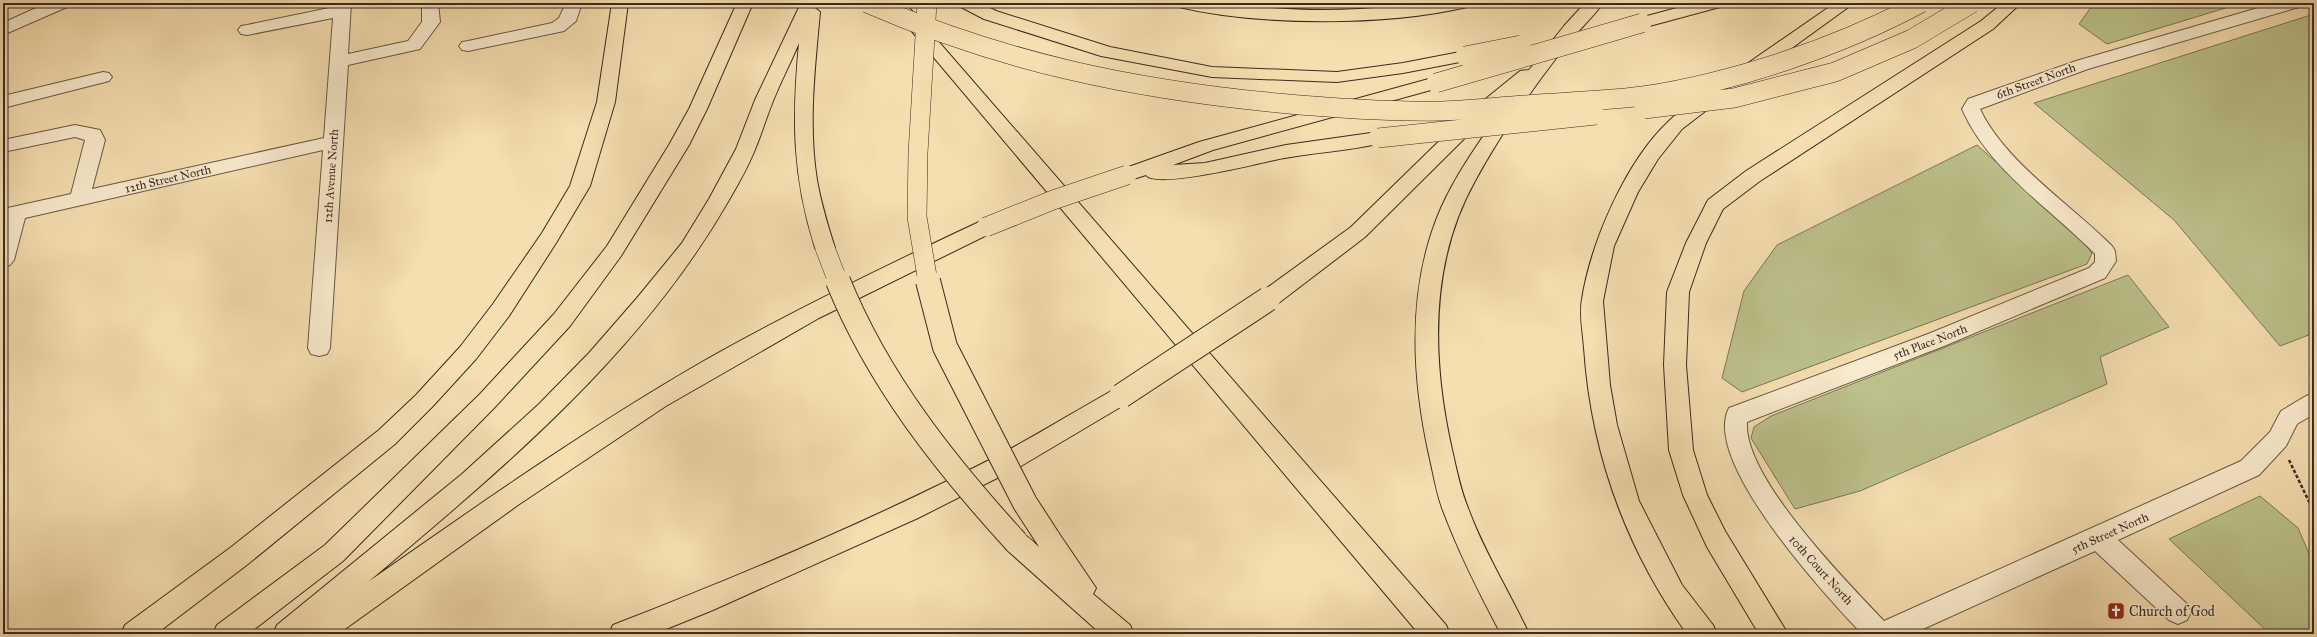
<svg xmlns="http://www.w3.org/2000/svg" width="2317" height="637" viewBox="0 0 2317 637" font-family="'IM FELL Great Primer',serif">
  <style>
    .green { fill: #bcc18b; stroke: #7b7657 }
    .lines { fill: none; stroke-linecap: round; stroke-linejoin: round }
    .minor-casing { stroke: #695846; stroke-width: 2 }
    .highway-casing { stroke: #3a2b23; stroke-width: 2 }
    .path { stroke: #3a2b23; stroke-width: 2.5; stroke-dasharray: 3.5 2; stroke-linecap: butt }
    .minor { fill: #f8eacc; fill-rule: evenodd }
    .highway { fill: #f5deb0; fill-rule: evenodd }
    .highway-bridge-far1-casing { stroke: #3a2b23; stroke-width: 20; stroke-linecap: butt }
    .highway-bridge-casing { stroke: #3a2b23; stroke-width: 26; stroke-linecap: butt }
    .highway-bridge-far1 { stroke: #f5deb0; stroke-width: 19 }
    .highway-bridge { stroke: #f5deb0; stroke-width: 24 }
    .labels { text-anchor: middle; stroke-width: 3; stroke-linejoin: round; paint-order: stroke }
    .street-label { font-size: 12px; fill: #3a2b23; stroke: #f8eacc }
    .near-poi-label { font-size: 14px; fill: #3a2b23; stroke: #f8eacc; text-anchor: start }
  </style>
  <rect width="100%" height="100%" fill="#f5deb0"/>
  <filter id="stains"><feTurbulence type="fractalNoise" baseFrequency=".005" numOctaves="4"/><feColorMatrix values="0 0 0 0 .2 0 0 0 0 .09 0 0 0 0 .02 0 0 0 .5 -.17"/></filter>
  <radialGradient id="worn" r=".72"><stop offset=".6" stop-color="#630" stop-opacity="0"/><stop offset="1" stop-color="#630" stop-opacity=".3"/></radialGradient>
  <path class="green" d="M2094 3H2242L2107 44 2079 24Z
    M2314 14V333L2280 346 2174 220 2034 103Z
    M1977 145 2079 236 2092 253 2087 264 1742 392 1722 378 1744 291 1777 245Z
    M2128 275 2169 327 2100 357 2107 384 1860 491 1795 509 1751 438 1754 427 1771 416Z
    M2260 496 2298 528 2314 565V634H2270L2169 539Z"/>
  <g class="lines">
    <defs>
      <path id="minor" d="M47 3H69L67 7 3 35V23Z
        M335 3H351L348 54 408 41 422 22V3H438L440 22 420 49 348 65 330 348 327 354 319 356 311 354 308 348 323 150 25 218 14 260 10 265 3 267V209L71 194 85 140 75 137 3 152V140L75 125 100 130 105 140 92 189 324 138 333 18 247 35 241 34 238 30 241 26 247 25 334 7Z
        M566 3H582L576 21 564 31 468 51 462 50 459 46 462 42 468 41 552 23 559 18Z
        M2275 3H2301L2299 7 2088 69 1980 109C2004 161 2071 205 2112 246L2115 251 2116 261 2105 278 1944 346 1747 422C1743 477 1847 582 1884 621L2241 461 2270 432 2281 411 2306 396 2314 393V414L2297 424 2286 446 2259 475 2118 540 2187 604 2191 612 2187 620 2178 624 2169 620 2095 551 1912 634H1862C1826 596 1701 461 1729 408L1928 334 2089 268 2095 262V254C2050 208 1988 169 1962 109L1968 99 2076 61Z
        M103 72 109 73 112 77 109 81 3 108V96Z"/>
      <path id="highway" d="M612 3H628L615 102 590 186 556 243 509 316 476 359 432 407 395 444 248 564 156 634H121L125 625 230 548 379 430 416 395 460 347 493 304 542 233 570 186 597 102Z
        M737 3H753L707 109 689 145 621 256 570 326 496 406 343 561 248 634H213L217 625 325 545 480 394 554 314 607 246 669 145 689 109Z
        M801 3H817L815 8 820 12C815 67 808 125 817 180 821 203 828 226 835 248L832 253 825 255 818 253 815 248C792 174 792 119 799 43 791 62 781 81 773 101 767 116 762 132 756 147 749 165 739 183 729 200 641 354 501 470 368 582 477 506 586 429 702 362 792 311 885 266 979 222L986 220 993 222 996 227 993 232 819 318 666 406 518 505 338 634H273L277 625 462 474 538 405 589 353 637 298 682 243 709 199 736 149 755 100Z
        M888 3H905L1446 625 1450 634H1419Z
        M959 3H980L996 11 1110 47 1212 67 1337 72 1403 63 1465 51 1471 52 1474 56 1471 60 1465 61 1403 73 1337 82 1212 77 1101 56 984 19 961 7Z
        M1177 3C1226 3 1274 10 1323 10 1372 10 1420 3 1469 3L1467 7C1387 26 1259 26 1179 7Z
        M1585 3H1603C1592 19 1576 32 1564 48 1532 89 1500 135 1475 181 1428 265 1432 363 1453 454 1457 472 1461 491 1468 508 1484 552 1509 591 1529 634H1501C1479 593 1458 551 1442 508 1436 491 1433 472 1429 455 1411 373 1407 286 1441 208 1459 168 1486 133 1510 97L1481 122 1365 237 1276 305 1268 307 1260 305 1257 299 1260 293 1351 227 1467 114 1520 71 1529 70 1564 26Z
        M1695 3H1722L1720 7 1642 28 1636 27 1633 23 1636 19Z
        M1835 3H1854L1753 76H1741L1738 72 1741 68Z
        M2003 3H2021L1993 29 1760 181 1723 209 1706 243 1689 292 1686 365 1693 450 1707 495 1725 531 1788 634H1759L1707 547 1683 495 1669 450 1664 365 1667 292 1686 243 1708 200 1746 171 1981 21Z
        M1436 77 1442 79 1445 83 1442 87 1213 150 1173 165 1205 163 1286 145 1378 132 1385 134 1388 138 1385 142C1348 152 1308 152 1270 161 1252 165 1155 189 1146 175L1127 181 1120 180 1117 175 1120 170 1199 142Z
        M1714 89 1721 91 1723 95 1721 99 1682 129 1658 159 1638 192 1614 246 1603 301 1610 385 1617 425 1639 501 1682 585 1713 625 1717 634H1687C1626 549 1591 452 1584 348 1583 333 1579 314 1582 299 1591 242 1626 161 1669 121 1680 110 1695 101 1707 91Z
        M1121 387 1129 390 1133 396 1129 402 1021 466 918 518 713 610 654 634H609L613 625C745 574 877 518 1003 453 1040 433 1076 411 1113 390Z
        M1047 526 1056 529 1096 588 1093 594 1130 625 1134 634H1101L1007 550 1003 542 1007 534C1022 529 1028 537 1039 547L1034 537 1038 529Z"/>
    </defs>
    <use href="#minor" class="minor-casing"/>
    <use href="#highway" class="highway-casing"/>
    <path class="path" d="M2289 460 2314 512"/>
    <use href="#minor" class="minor"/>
    <use href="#highway" class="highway"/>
    <defs>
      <path id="highway-bridge-far1" d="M867 3C1003 62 1131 89 1278 103 1332 108 1387 112 1442 111 1469 110 1496 107 1523 105 1563 102 1603 101 1643 96 1735 82 1839 47 1921 3
        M927 3 918 153 917 217 928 282
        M1465 56 1521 45
        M1436 83 1642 23
        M1644 109 1734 98 1835 72 1912 39 1972 3
        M1378 138 1596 115
        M986 227 1053 200 1127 175
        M825 248 838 282"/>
      <path id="highway-bridge" d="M838 281C878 380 944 463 1016 542
        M928 281 945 347 1025 503 1047 537
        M1121 396 1268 299"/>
    </defs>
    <use href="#highway-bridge-far1" class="highway-bridge-far1-casing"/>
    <use href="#highway-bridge" class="highway-bridge-casing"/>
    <use href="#highway-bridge-far1" class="highway-bridge-far1"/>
    <use href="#highway-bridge" class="highway-bridge"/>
  </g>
  <defs>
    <symbol id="church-square" viewBox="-11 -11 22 22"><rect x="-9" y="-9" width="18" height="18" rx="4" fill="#8f2418" stroke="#f8eacc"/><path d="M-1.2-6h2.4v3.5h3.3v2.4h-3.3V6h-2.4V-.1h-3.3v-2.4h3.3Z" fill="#fff"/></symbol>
  </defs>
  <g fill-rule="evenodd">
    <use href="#church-square" x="2106" y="601" width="20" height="20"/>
  </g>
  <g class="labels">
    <g class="street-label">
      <text transform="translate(2036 81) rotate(-20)" y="4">6th Street North</text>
      <text transform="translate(331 176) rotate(-86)" y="4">12th Avenue North</text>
      <text transform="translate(168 179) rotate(-13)" y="4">12th Street North</text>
      <text transform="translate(1930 342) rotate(-21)" y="4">5th Place North</text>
      <text transform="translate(2110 533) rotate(-24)" y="4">5th Street North</text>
      <text transform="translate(1821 570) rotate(48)" y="4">10th Court North</text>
    </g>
    <g class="near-poi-label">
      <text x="2129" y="616">Church of God</text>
    </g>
  </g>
  <rect width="2317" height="637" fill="none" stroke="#f5deb0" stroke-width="16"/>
  <rect x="4" y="4" width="2309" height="629" fill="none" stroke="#3a2b23" stroke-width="2"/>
  <rect x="8" y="8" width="2301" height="621" fill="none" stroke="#3a2b23"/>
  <rect width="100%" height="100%" filter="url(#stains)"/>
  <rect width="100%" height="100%" fill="url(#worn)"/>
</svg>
